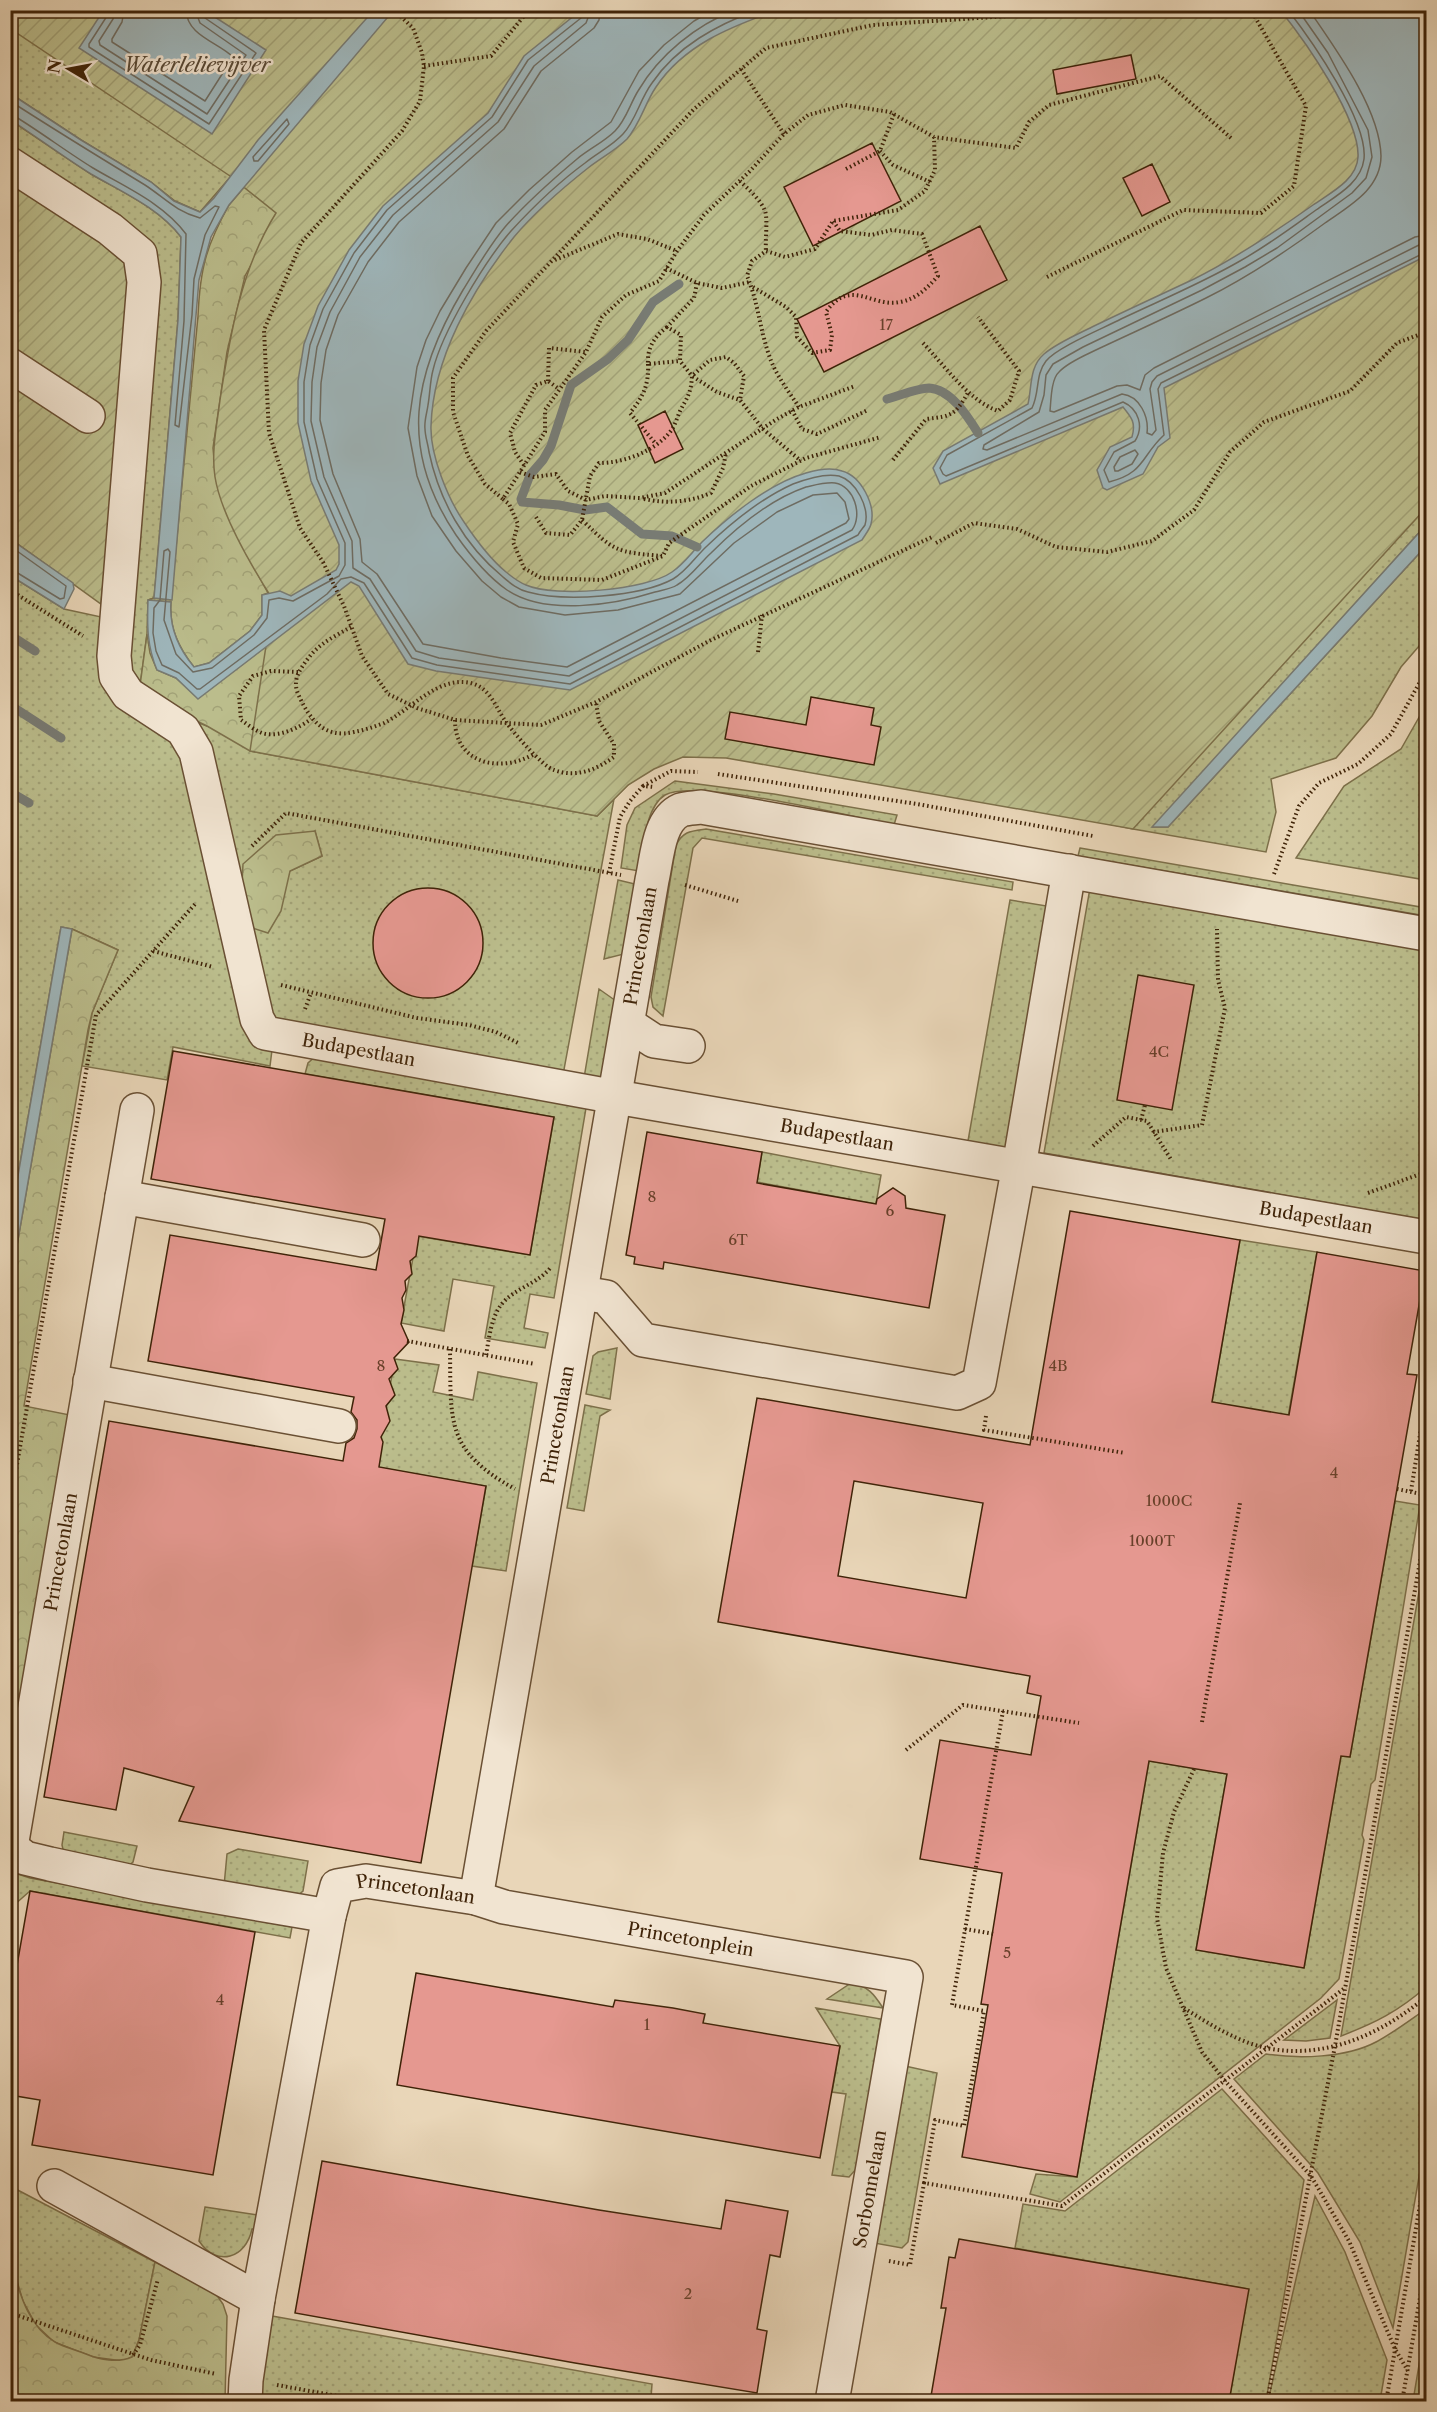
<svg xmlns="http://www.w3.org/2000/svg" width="1437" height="2412" viewBox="0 0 1437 2412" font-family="'Libre Caslon Text',serif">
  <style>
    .grass { fill: url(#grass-dots); stroke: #7d704a; stroke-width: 1.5; fill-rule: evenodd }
    .forest { fill: url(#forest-crowns); stroke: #7d704a; stroke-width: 1.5 }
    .garden { fill: url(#garden-furrows); stroke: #7d704a; stroke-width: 1.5 }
    .water { fill: #9eb6bb; stroke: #787b73; stroke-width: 1.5 }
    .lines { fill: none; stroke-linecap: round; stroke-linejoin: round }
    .shore { stroke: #6e6c62; stroke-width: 1.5 }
    .stream { stroke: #787b73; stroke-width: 9 }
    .building { fill: #e59890; stroke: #3f2308; stroke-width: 1.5; fill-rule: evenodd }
    .minor-casing { stroke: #6a5034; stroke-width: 36 }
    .path { stroke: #3f2308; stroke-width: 4; stroke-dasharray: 1.5 3; stroke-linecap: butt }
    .minor { stroke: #f1e4d1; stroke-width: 33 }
    .labels { text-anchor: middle; stroke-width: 5; stroke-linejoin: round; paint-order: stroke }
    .number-label { font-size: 15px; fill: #68402a }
    .street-label { font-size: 18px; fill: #3f2308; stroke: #f1e4d1 }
    .water-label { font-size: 20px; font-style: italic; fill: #574835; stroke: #f1e4d1 }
  </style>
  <defs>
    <pattern id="grass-dots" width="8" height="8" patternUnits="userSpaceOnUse" patternTransform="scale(1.5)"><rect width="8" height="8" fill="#bbbd8c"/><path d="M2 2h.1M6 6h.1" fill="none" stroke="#a2a277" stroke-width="1.8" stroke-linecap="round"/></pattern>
    <pattern id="forest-crowns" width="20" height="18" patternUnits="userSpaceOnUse" patternTransform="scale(1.5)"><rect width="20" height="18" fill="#bbbd8c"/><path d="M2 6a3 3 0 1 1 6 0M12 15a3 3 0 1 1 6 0" fill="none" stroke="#a2a277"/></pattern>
    <pattern id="garden-furrows" width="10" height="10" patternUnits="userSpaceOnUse" patternTransform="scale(1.5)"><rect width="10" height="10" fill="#bbbd8c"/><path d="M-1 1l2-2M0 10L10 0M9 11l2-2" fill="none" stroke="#a2a277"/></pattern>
  </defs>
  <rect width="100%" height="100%" fill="#e9d6b8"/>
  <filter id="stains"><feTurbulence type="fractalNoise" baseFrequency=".00333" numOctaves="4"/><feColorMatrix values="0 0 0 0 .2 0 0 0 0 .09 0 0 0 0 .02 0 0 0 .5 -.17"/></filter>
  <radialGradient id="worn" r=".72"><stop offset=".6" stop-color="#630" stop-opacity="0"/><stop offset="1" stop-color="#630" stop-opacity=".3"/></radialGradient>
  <path class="grass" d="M374 11 200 212 175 201 151 182 81 140 11 94 10 28Z
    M10 120C38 138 64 157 91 174 122 192 159 208 181 237L178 320 154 598 148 600 147 634 139 693 127 674 11 151Z
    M1426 341V525L1153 827H1168L1426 546V638L1401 667 1372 716 1336 758 1271 779 1276 812 1266 852 1133 829 975 796Z
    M11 576 64 609 106 618 103 661 194 721 207 726 597 816 614 799 563 1075 272 1050 270 1066 173 1047 167 1080 82 1066 92 1013 118 950 72 929 61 927 11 1216ZM315 831 322 856 290 871Z
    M1426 705V880L1296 858 1344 786 1401 749Z
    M675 781 774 794 897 815 894 825C853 817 695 778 665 795 645 807 643 850 639 871L621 868 627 825 635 808Z
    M706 829 1013 882 1012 890 702 838 693 848 663 1016 653 1007 651 997 676 845C683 831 691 831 706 829Z
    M1080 848 1426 908V916L1078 856Z
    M618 880 635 884 624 954 604 959Z
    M1090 888 1426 949V1220L1044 1153Z
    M1010 900 1053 907 1011 1149 968 1141Z
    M599 989 616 1001 604 1074 597 1081 584 1078Z
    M317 1055 587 1102 554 1298 530 1294 524 1328 548 1333 545 1348 485 1338 494 1286 453 1279 444 1331 401 1323 417 1236 530 1255 554 1117 305 1074 308 1063Z
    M762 1152 881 1175 876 1204 757 1182Z
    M1240 1240 1317 1252 1288 1417 1212 1402Z
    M617 1348 610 1399 586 1394 593 1356 598 1352Z
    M395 1359 439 1365 433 1392 473 1400 478 1372 537 1383 506 1571 472 1566 486 1486 375 1467Z
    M585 1405 610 1410 600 1416 584 1511 567 1508Z
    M1395 1501 1420 1505 1375 1780 1371 1784 1362 1835 1364 1840 1339 1979 1321 1998 1060 2202 1030 2194 1036 2174 1077 2177 1149 1761 1227 1774 1196 1950 1304 1968 1341 1756 1350 1757Z
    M1426 1552V1987C1399 2011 1375 2023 1341 2036Z
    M64 1832 137 1846 133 1862 127 1867 64 1854 62 1845Z
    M238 1849 308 1861 303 1891 297 1896 224 1886 227 1854Z
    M11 1865 18 1874 30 1878 292 1927 290 1938 30 1891 13 1906 11 1899Z
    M851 1983C868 1986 874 1994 883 2008L827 1999Z
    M1337 2000 1330 2038 1306 2041 1284 2040Z
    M816 2008 881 2019 857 2168 849 2177 832 2175 846 2094 832 2092 840 2046Z
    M1426 2009V2136L1393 2328 1360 2242 1318 2173 1234 2079 1266 2054C1298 2059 1346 2058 1376 2042 1393 2033 1410 2020 1426 2009Z
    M905 2066 937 2073 908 2242 902 2248 874 2243Z
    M1222 2089 1304 2180 1266 2401H1229L1248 2289 1015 2248 1023 2204 1065 2211Z
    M10 2186 155 2262 139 2340 132 2357 123 2361 93 2357 54 2342 36 2325 23 2301 11 2261Z
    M1315 2196 1345 2252 1387 2360 1380 2401H1268Z
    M205 2207 258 2215 256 2229H252C246 2258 217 2268 199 2241Z
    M272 2316 652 2384 651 2398 675 2401 260 2402 259 2395Z
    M1426 2323V2401H1413Z"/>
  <path class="forest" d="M387 18 245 276 227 352 213 448 216 480 240 542 268 593 262 595V615L250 631 209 663 194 667C178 647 169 627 171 602L148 600 154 598 171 600 198 316C200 269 206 246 229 205Z
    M289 629 664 757 628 785 597 816 250 751 207 726 139 693 147 634 150 653 157 670 176 678 198 698Z
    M315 831 322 856 290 871 281 911 268 933 240 924 243 864 276 835Z
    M72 929 118 950 92 1013 88 1030 24 1406 70 1415 11 1760V1280Z
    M10 2261C19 2290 27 2326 55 2342 64 2347 76 2350 86 2354 100 2360 118 2363 132 2357L139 2340 155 2262 216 2294 223 2304 227 2316 225 2401H11Z"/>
  <path class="garden" d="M10 11H1426V508L1133 829 726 758 683 757 654 769 628 785 597 816 250 751 273 600C252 567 221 515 215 477 211 451 217 425 220 400 230 335 241 269 276 213L230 176 11 29Z
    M10 181 113 248 126 263 131 278 101 604 11 539Z"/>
  <path class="water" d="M204 10 266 50 212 134 79 48 103 11Z
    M374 10 393 11 229 205 211 237 199 280 172 600 154 598 178 320 181 237C159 208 122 192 91 174 64 157 38 138 11 120V94L81 140 151 182 174 201 200 212 214 198 258 140Z
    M580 11H775C730 27 684 45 656 87 645 103 640 124 627 139 616 150 601 158 588 168 564 187 534 213 514 237 472 290 433 358 431 426 430 455 448 499 464 522 476 540 489 558 506 572 512 577 518 582 526 585 555 598 647 590 672 572 684 564 692 552 702 542 729 516 770 483 806 473 816 470 831 467 842 471 861 476 876 505 871 524 870 529 865 535 862 540L570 690 436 671 408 664 359 586 351 582 198 699 176 678 157 670C147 646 147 626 148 600L171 602C169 626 178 648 194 667L209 663 250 631 262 615V595L280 591 291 596 336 570 339 564V545L311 481 298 423V381L304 344 318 306 349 250 383 206 488 113 524 56Z
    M1281 11H1421L1426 19V256L1164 388 1170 438 1158 447 1143 474 1107 490 1103 488 1097 470 1110 447 1132 437C1136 423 1132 418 1123 407L940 484 933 468 943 451 1028 404C1032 387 1029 367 1044 354 1057 343 1076 335 1092 327 1125 311 1160 295 1194 279 1236 258 1275 232 1313 205 1330 193 1357 180 1358 157 1360 119 1305 41 1281 11Z
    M1426 525V546L1168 827H1152Z
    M10 539 73 583 74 589 64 609 11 576Z
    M61 927 72 929 11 1280V1216Z"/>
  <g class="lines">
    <path class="shore" d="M108 10 107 16 89 44V47L209 124 256 53 205 18 202 10
      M115 10 113 19 99 41 100 45 207 114 246 55 200 23 195 10
      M124 10 122 22 112 39V42L205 101 233 57C218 42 187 36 186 10
      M584 10 581 18 528 60 492 117 387 210 354 253 323 309 310 345 304 382V422L317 479 345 543V565L339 576 293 601 279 598 269 600 267 618 254 635 212 668 193 672 176 654 164 620 170 552 168 549 164 551 160 600 154 608 153 633 156 651 162 665 179 673 197 689H200L327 594 341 579 351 577 364 583 412 658 437 665 570 684 858 535C860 531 863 528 865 525 870 508 856 481 839 476 826 473 806 479 793 484 762 498 732 522 707 546 696 556 686 572 673 579 640 597 564 602 528 592 518 590 510 583 503 577 464 545 439 500 429 452 428 444 425 436 425 429 424 421 427 413 428 405 430 394 430 381 433 370 442 332 485 261 511 231 533 207 559 182 585 163 597 153 612 146 623 134 636 120 640 99 652 83 677 46 717 25 757 10
      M591 10 586 23 534 66 498 122 393 215 360 257 330 312 317 347 312 382 311 421 324 477 352 541 353 568 370 579 416 651 439 658 569 676 852 530C863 515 854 486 835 483 826 482 815 485 806 487 771 499 737 527 711 553 700 563 690 578 677 585 671 589 662 590 655 592 614 605 545 616 507 590 487 576 470 555 456 535 398 449 413 374 463 290 476 269 489 246 505 227 527 202 552 180 577 159 589 149 604 142 615 131 626 120 630 104 638 91 659 55 696 25 735 10
      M600 10 599 20 594 28 541 71 504 129 399 222 368 262 338 315 326 350 321 383 320 420 333 474 360 539 362 562 377 574 423 644 501 658 567 667 846 523 849 519 845 502 837 493 813 495 777 512 734 543 680 594 618 610 565 615 519 607 501 597 482 581 456 551 432 516 417 476 408 428 417 367 426 340 440 311 466 268 496 223 529 190 572 152 611 122 639 71 664 45 694 21 713 10
      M1288 10C1312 41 1368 121 1364 159 1361 184 1334 197 1316 210 1291 228 1267 246 1240 261 1202 283 1161 300 1121 319 1104 328 1057 347 1046 361 1035 375 1040 392 1032 408L947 455 940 468 943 474 946 476 1123 402C1139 409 1144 427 1135 441L1114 452 1104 470 1109 482C1145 473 1141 456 1164 435L1158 389 1161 383 1426 252
      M1298 10 1328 53 1368 130 1372 157 1366 178 1352 193 1277 248 1245 267 1202 290 1083 347 1053 364 1046 375 1044 395 1039 412 984 445 983 449 987 450 1122 394C1140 396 1149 417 1147 433L1152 435 1156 430 1150 389 1152 382 1157 376 1419 245 1426 244
      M1309 10C1335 48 1380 109 1381 156 1381 189 1349 206 1325 223 1287 251 1248 277 1206 298 1170 316 1134 332 1098 349 1086 355 1068 362 1059 372 1051 379 1051 401 1050 411L1054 412 1117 386 1127 385 1140 390 1145 375 1154 368 1415 237 1426 235
      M10 101C55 130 99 157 145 185 165 198 175 211 200 218L215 206 219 207 205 235 194 279 192 315 179 427 175 425 184 321 186 234C163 203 125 187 93 168 67 152 42 133 16 117L10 116
      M287 119 289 124 258 161H254L253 157Z
      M1135 450 1138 454 1132 464 1118 471H1115L1114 467 1120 457Z
      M10 546 66 586 64 598 60 599 16 572 10 571"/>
    <path class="stream" d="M679 284 653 302 628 340 608 359 571 385 551 446 543 460 530 475 521 499 522 502 559 505 585 510 607 507 642 534 672 536 697 547
      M887 399C898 396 919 388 929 388 951 389 968 417 978 433
      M10 635 35 651
      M10 705 61 738
      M10 792 29 803"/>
  </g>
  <path class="building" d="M1131 55 1136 79 1057 94 1053 70Z
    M872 143 901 201 813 246 784 187Z
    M1152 164 1170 202 1142 216 1123 178Z
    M980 226 1007 280 824 372 797 319Z
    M665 411 683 449 655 463 638 425Z
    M811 697 874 708 871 725 881 727 874 765 725 739 730 712 806 725Z
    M373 943a55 55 0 1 1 110 0a55 55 0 1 1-110 0Z
    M1138 975 1194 985 1172 1110 1117 1100Z
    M173 1051 554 1117 530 1255 419 1236 416 1256 410 1261 412 1274 405 1281 406 1290 402 1298 404 1310 401 1324 409 1342 394 1358 398 1369 389 1379 395 1395 386 1406 390 1421 381 1437 383 1442 379 1467 486 1486 421 1863 179 1821 194 1787 124 1768 116 1810 44 1797 109 1421 343 1461 346 1443 354 1438 357 1429V1420L351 1412 354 1397 148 1361 170 1235 376 1270 385 1219 151 1179Z
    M647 1132 762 1152 757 1183 876 1204 877 1199 893 1188 905 1196 906 1208 945 1215 929 1308 664 1262 663 1269 634 1264 635 1257 626 1255Z
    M1070 1211 1240 1240 1212 1402 1289 1415 1317 1252 1425 1271 1407 1374 1417 1375 1397 1489 1350 1757 1341 1756 1304 1968 1196 1950 1227 1774 1149 1761 1077 2177 962 2157 988 2005 981 2004 1002 1873 920 1859 940 1740 1031 1755 1041 1696 1027 1693 1030 1676 718 1622 757 1398 1030 1445ZM854 1481 983 1503 966 1598 838 1576Z
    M30 1891 255 1932 213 2175 32 2145 40 2100 10 2095V2005Z
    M416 1973 613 2007 615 2000 673 2008 705 2014 703 2023 840 2046 820 2158 397 2085Z
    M322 2161 599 2210 721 2229 726 2200 788 2211 780 2257 770 2255 757 2329 767 2331 757 2393 575 2363 295 2313Z
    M959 2239 1249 2289 1229 2402H930L946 2308H941L949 2257 955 2258Z"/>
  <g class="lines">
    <defs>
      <g id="minor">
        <path id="s1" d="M10 164 110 229 140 254 144 282 114 656 116 676 128 694 183 730 196 752 257 1019 265 1033 616 1097 1426 1237"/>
        <path d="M10 365 88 416"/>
        <path d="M628 1024 654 1041 688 1046"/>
        <path d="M137 1110 11 1847 25 1858 50 1864 147 1885 329 1916"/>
        <path d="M122 1197 363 1240"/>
        <path d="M582 1293 606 1297 643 1340 957 1393 979 1383 1022 1149 1069 871"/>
        <path d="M90 1381 339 1426"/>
        <path id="s2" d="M476 1898 652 880C657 859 658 820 681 810 687 808 695 808 701 807L1426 934"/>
        <path d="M54 2186 258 2299"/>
        <path id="s3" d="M245 2402 246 2380 258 2299 329 1916 337 1886 366 1881 476 1898 504 1907 906 1977 832 2402"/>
      </g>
    </defs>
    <use href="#minor" class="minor-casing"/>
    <path class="path" d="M394 10 413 28 422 53 424 66 420 101 402 131 301 243 264 330 269 433 300 528 323 562 344 606 362 656 388 694 417 708 455 720 541 725 596 702 711 640 932 537
      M1036 10 1008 16 873 25 766 48 694 109 486 331 453 378V412L468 456 485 484 503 499 545 432V410L586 352 602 317 626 295 659 281 677 251 704 215 749 172 784 134 808 115 845 105 890 112 934 137 1016 148 1029 122 1049 105 1160 76 1231 138
      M424 66 491 56 529 10
      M741 69 784 134
      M880 151 893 165 930 182
      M846 169 880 151 894 114
      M740 181C748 189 761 200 765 211 768 219 765 241 766 251
      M555 260 618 234 647 239 677 251
      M666 268 697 283 722 288 750 282
      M1047 277 1183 210 1261 213 1294 186 1306 106 1251 10
      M697 283 694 298 667 327 681 335 680 361 692 376 717 392 740 400 763 429 801 461
      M753 287 786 307 796 317 797 337 812 353 830 350 832 335 826 312C850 277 872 308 900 302 917 299 927 288 938 276L922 234 892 230 871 235 840 231 833 221
      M667 327C654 337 647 348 648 364L680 361
      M923 343C945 366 968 400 998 411L1010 400 1019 371 978 317
      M648 364C649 385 643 397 630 413L656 444
      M548 381 549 348 586 352
      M799 407C789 392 776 375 770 358 760 331 758 301 747 276L752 261 766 251 785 257 815 249 833 221 898 210 925 191 935 170 934 137
      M792 410 802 429 817 434 868 410
      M893 460 926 419C953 416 955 415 969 391
      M524 465 515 452 510 433 536 385 548 381 559 389
      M520 472 534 477 556 474 568 491 586 500 605 496 640 498 665 493 777 419 799 407 855 386
      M503 499 509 504 518 524 513 542 524 568 541 578 602 580 663 556 669 543 751 486 806 458 881 437
      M644 499C667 504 690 502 711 493L723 468 726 453
      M536 517 546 533 570 535 582 520 590 476 599 463C623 463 654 452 670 432 675 426 677 418 680 411 688 396 691 393 692 376L710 360 726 357 734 363 744 376 740 400
      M582 520C615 552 616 552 662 556
      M936 543 974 523 1017 529 1056 547 1107 552 1152 541 1194 510 1230 452 1264 422 1350 391 1397 343 1426 332
      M10 590 83 636
      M351 627C337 635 320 643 310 656 300 669 291 680 299 696 310 720 325 739 354 732 364 730 374 727 384 723 411 710 440 673 474 684 491 690 496 708 506 722 513 732 543 767 554 770 576 778 596 770 614 757V744L599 721 596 702
      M758 652 762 615
      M298 672 271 671 253 676 239 696 241 720C247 724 254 730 262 733 278 738 299 728 311 719
      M455 720C455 765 502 773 534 754
      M718 774 917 804 1093 836
      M643 786 671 771 698 772
      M252 846 286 813 621 875
      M609 873 620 817 630 801 643 786 654 787
      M1274 874 1299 806 1319 783 1358 764 1391 734 1426 671
      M685 885 738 901
      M153 951 213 967
      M281 985 417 1018 469 1025 496 1032 520 1044
      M305 1009 311 993
      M1141 1120 1145 1105
      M1153 1132 1202 1125 1225 1008 1218 980 1217 929
      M1093 1146 1126 1117 1147 1121 1172 1161
      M1368 1193 1426 1172
      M407 1341 535 1364
      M450 1349C451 1422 445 1450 515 1489
      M486 1355C489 1339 491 1318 501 1305 514 1288 538 1284 551 1267
      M986 1416 984 1430 1125 1453
      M1397 1489 1426 1495
      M1411 1491 1426 1397
      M10 1504 96 1015 196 903
      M1202 1722 1240 1503
      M906 1750 963 1705 1079 1723
      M1194 1769 1174 1812 1163 1853 1157 1918 1166 1968 1202 2052 1225 2081 1311 2176 1349 2241 1395 2349 1408 2371
      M965 1929 994 1934
      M1184 2008C1209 2024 1236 2041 1266 2048 1326 2060 1381 2034 1426 1997
      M924 2183 935 2120 964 2126 984 2011 952 2005 1003 1711
      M889 2261 910 2265 924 2183 1062 2206 1346 1987
      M10 2313 151 2360 216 2374
      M133 2355 140 2345 158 2279
      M277 2385 370 2402
      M1267 2402 1335 2046 1426 1527
      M1386 2402 1426 2170
      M1402 2402 1426 2263"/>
    <use href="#minor" class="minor"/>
  </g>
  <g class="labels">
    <g class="number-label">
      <text x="886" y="330">17</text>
      <text x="1159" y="1057">4C</text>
      <text x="652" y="1202">8</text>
      <text x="890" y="1216">6</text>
      <text x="738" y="1245">6T</text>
      <text x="381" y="1371">8</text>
      <text x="1058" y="1371">4B</text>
      <text x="1334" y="1478">4</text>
      <text x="1169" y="1506">1000C</text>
      <text x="1152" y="1546">1000T</text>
      <text x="1007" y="1958">5</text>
      <text x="220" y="2005">4</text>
      <text x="647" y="2030">1</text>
      <text x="688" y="2299">2</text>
    </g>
    <g class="street-label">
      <text dy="6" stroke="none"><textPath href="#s2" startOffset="966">Princetonlaan</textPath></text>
      <text dy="6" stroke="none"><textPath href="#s1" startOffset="1080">Budapestlaan</textPath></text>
      <text dy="6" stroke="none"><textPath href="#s1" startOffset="1566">Budapestlaan</textPath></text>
      <text dy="6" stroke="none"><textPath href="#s1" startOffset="2052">Budapestlaan</textPath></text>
      <text dy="6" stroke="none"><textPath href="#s2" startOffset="480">Princetonlaan</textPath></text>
      <text transform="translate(61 1552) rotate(-80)" y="6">Princetonlaan</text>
      <text dy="6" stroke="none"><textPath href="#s3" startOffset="604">Princetonlaan</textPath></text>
      <text dy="6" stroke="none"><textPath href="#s3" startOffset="884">Princetonplein</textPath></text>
      <text transform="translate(870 2189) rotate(-80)" y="6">Sorbonnelaan</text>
    </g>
    <g class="water-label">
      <text x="197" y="72">Waterlelievijver</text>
    </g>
  </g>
  <rect width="1437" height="2412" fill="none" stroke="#e9d6b8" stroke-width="36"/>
  <rect x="12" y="12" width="1413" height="2388" fill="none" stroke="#3f2308" stroke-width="3"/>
  <rect x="18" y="18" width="1401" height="2376" fill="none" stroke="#3f2308" stroke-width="1.5"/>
  <g transform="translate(69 69) rotate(280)" stroke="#f1e4d1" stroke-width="4.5" paint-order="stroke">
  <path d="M0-4.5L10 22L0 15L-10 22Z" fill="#3f2308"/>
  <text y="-9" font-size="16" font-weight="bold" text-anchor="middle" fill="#3f2308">N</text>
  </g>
  <rect width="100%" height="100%" filter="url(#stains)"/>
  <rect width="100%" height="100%" fill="url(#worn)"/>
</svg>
